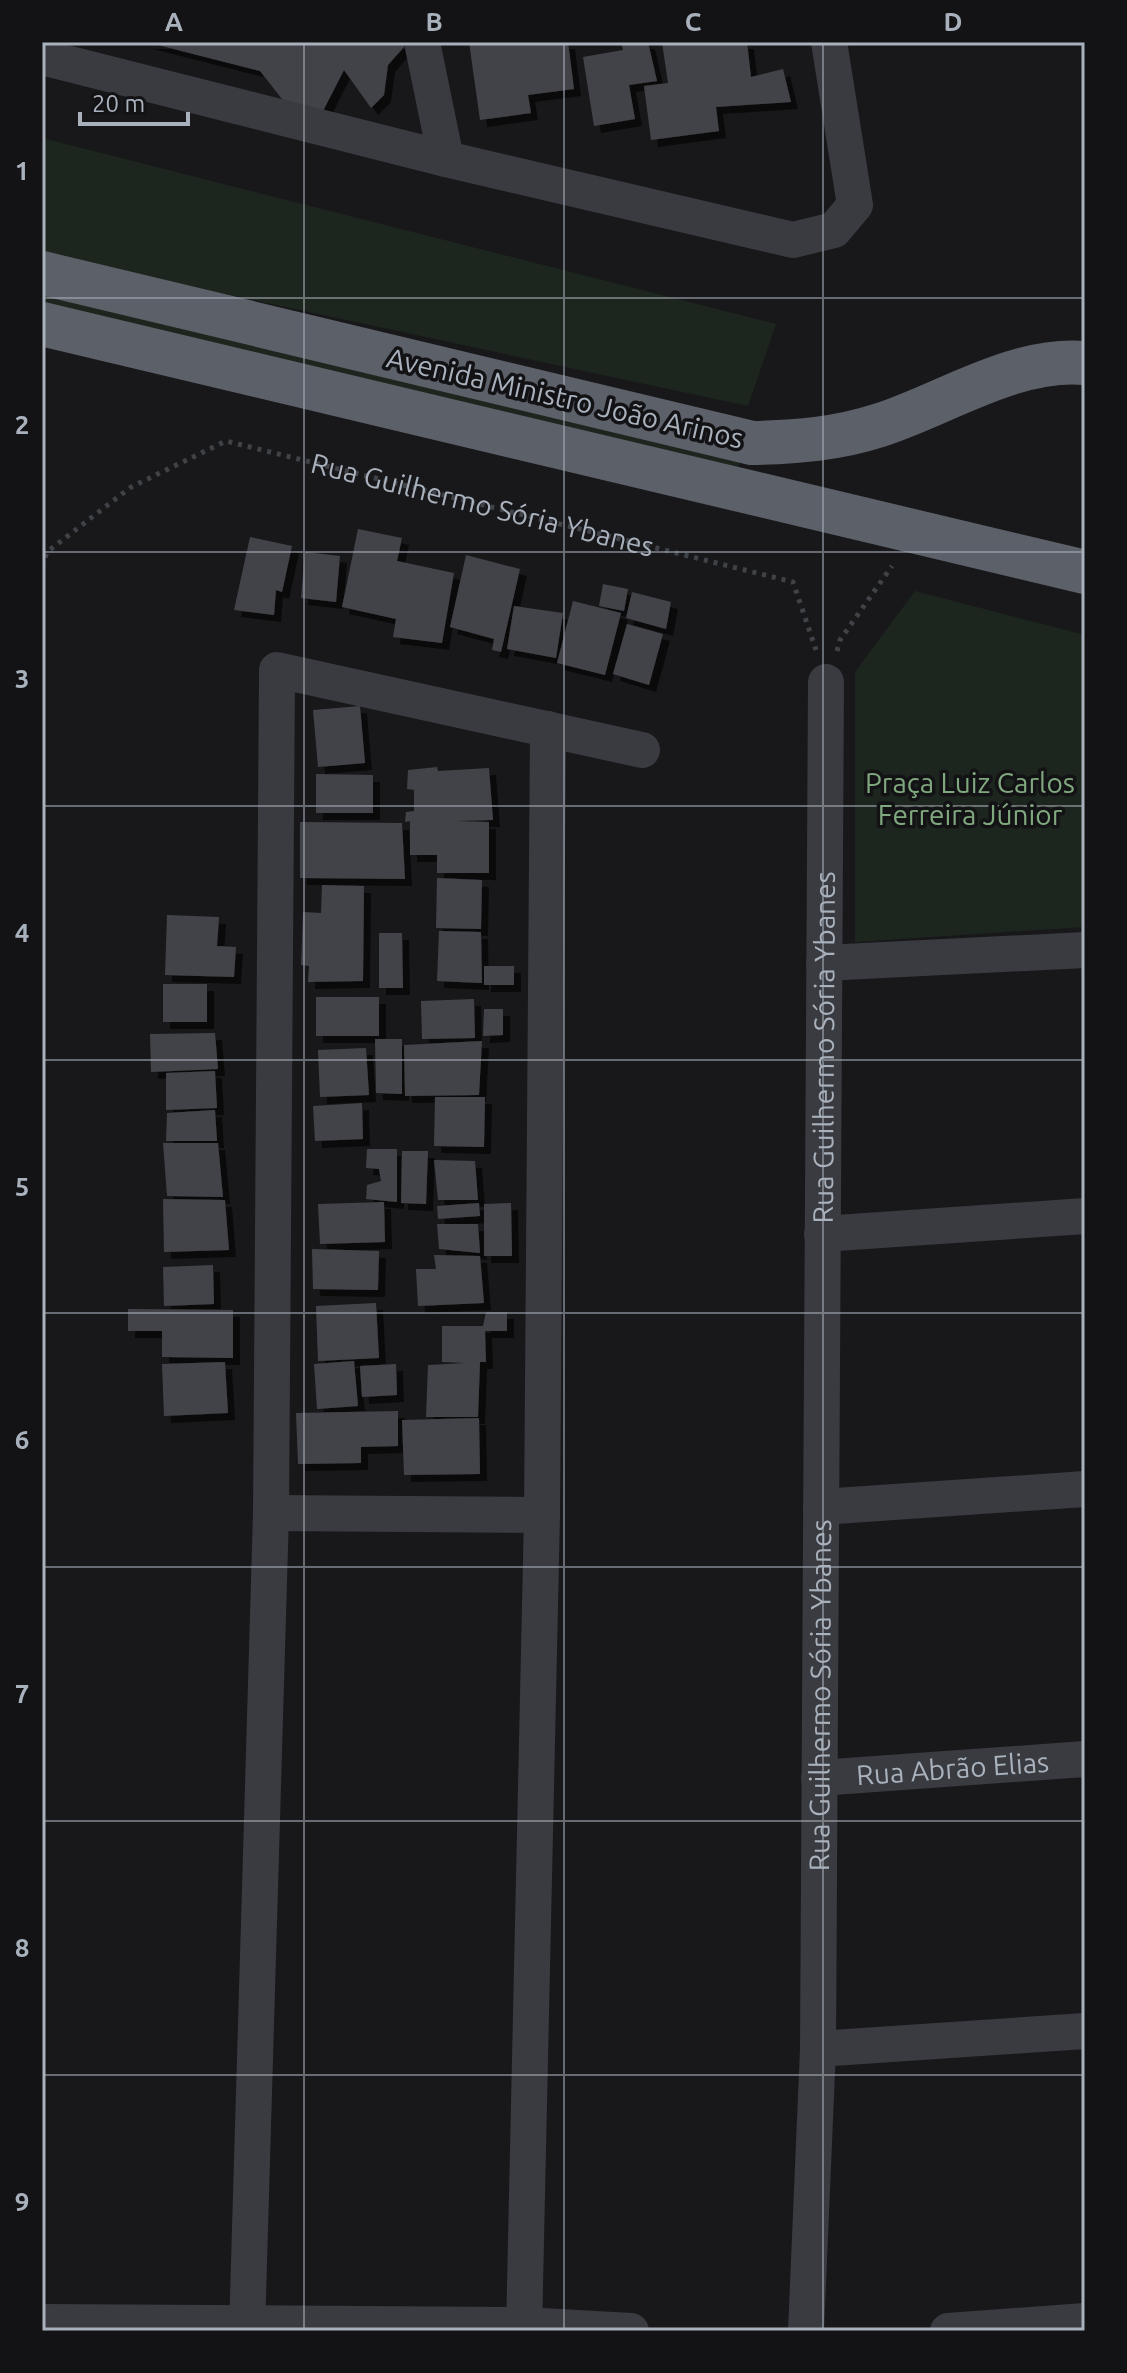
<svg xmlns="http://www.w3.org/2000/svg" width="1127" height="2373" viewBox="0 0 1127 2373" font-family="Ubuntu,sans-serif">
  <style>
    .green { fill: #1d261e }
    .building { fill: #424348; filter: url(#shadow) }
    .lines { fill: none; stroke-linecap: round; stroke-linejoin: round }
    .path { stroke: #3f4247; stroke-width: 5; stroke-dasharray: 4 6; stroke-linecap: butt }
    .minor { stroke: #393b40; stroke-width: 36 }
    .trunk { stroke: #5c6068; stroke-width: 44 }
    .grid { fill: none; stroke: #a9b1bc; stroke-width: 2; stroke-opacity: 0.55 }
    .labels { text-anchor: middle; stroke-width: 7; stroke-linejoin: round; paint-order: stroke }
    .street-label { font-size: 28px; fill: #a9b1bc; stroke: #131316 }
    .park-label { font-size: 28px; fill: #80a87e; stroke: #131316 }
    .neatline { fill: none; stroke: #a9b1bc; stroke-width: 3 }
    .grid-label { font-size: 26px; text-anchor: middle; font-weight: bold; fill: #a9b1bc }
  </style>
  <defs>
    <filter id="shadow"><feDropShadow dx="7" dy="7" stdDeviation="0" flood-color="#0009"/></filter>
  </defs>
  <rect width="100%" height="100%" fill="#18181b"/>
  <path class="green" d="M42 138 776 324 748 406 42 255Z
    M42 287 741 456 736 480 42 310Z
    M915 591 1085 635V927L855 942V672Z"/>
  <path class="building" d="M146 42H404V47L388 65 384 95 371 108 344 70 322 113 282 99 260 71Z
    M469 42H568L574 89 528 95 531 113 480 120Z
    M621 42H648L657 81 629 85 635 119 594 126 583 57 623 50Z
    M662 42H747L751 77 783 69 791 102 716 107 719 131 651 140 644 86 668 83Z
    M358 529 402 538 397 561 454 573 442 643 393 637 396 619 342 607Z
    M250 537 292 546 282 592 276 590 274 615 234 610Z
    M305 552 340 556 336 602 301 598Z
    M466 555 520 569 501 652 492 650 494 639 450 627Z
    M603 584 628 589 624 611 599 606Z
    M632 592 671 602 666 629 626 618Z
    M573 601 621 613 605 675 557 663Z
    M514 606 563 613 556 658 507 649Z
    M627 624 663 634 649 685 613 674Z
    M360 706 365 763 318 767 313 710Z
    M437 767 438 771 489 768 493 820 455 821 489 822V873H437V855H410V821L405 822 406 812 414 811V790L407 789 408 770Z
    M316 774 373 775V813H316Z
    M300 822 402 823 405 879 300 878Z
    M437 878 482 880 481 929 436 928Z
    M322 885 364 886 363 981 308 982 309 966 301 965 303 912 321 913Z
    M167 915 219 917 217 946 236 947 234 977 165 975Z
    M439 931 481 932 482 983 437 981Z
    M379 933H402L403 988H379Z
    M484 966H514V985H484Z
    M163 984H207V1022H163Z
    M316 997H379V1036H316Z
    M474 999 475 1038 422 1039 421 1001Z
    M484 1009H503V1035L483 1036Z
    M215 1033 218 1069 151 1072 150 1034Z
    M375 1039H402V1094L376 1093Z
    M482 1041 479 1095 405 1096 404 1045Z
    M366 1048 369 1095 320 1097 318 1050Z
    M215 1071 217 1108 166 1110V1073Z
    M435 1097H485L484 1147 434 1146Z
    M362 1103 363 1139 315 1141 313 1106Z
    M215 1110 217 1141H166L167 1113Z
    M163 1143H218L223 1197 167 1196Z
    M367 1149H397V1202L366 1199 367 1185 381 1181 379 1169 366 1168Z
    M402 1151H428L426 1204 401 1203Z
    M434 1160 475 1161 478 1200H438Z
    M163 1199 225 1200 229 1250 164 1252Z
    M384 1202 385 1242 320 1244 318 1204Z
    M479 1203 480 1216 438 1219 437 1206Z
    M511 1203 512 1256H484V1204Z
    M437 1224H478L480 1253 439 1249Z
    M312 1249 379 1251 378 1290 313 1289Z
    M434 1255 480 1256 484 1303 418 1306 416 1269H436Z
    M213 1265 214 1304 164 1306 163 1267Z
    M376 1303 379 1358 318 1361 316 1306Z
    M128 1309 233 1310V1358L162 1357V1331H128Z
    M486 1312H507V1331H485L486 1362H480L478 1417H426L428 1365 466 1363 442 1362V1326H483Z
    M354 1361 358 1406 317 1409 314 1364Z
    M225 1362 228 1413 164 1416 162 1364Z
    M396 1364 397 1395 362 1397 360 1366Z
    M398 1411V1446L361 1447V1463L298 1464 296 1413Z
    M479 1418 480 1474 404 1475 402 1420Z"/>
  <g class="lines">
    <g class="path">
      <path id="s1" d="M42 567 47 552 131 487 226 441 793 582 816 650"/>
      <path d="M837 651 840 640 892 566"/>
    </g>
    <g class="minor">
      <path d="M422 42 446 159"/>
      <path d="M42 57 446 159 793 240 834 230 855 205 829 42"/>
      <path d="M824 963 1085 950"/>
      <path d="M822 1234 1085 1216"/>
      <path d="M821 1507 1085 1489"/>
      <path d="M271 1513 542 1515"/>
      <path id="s2" d="M819 1778 1085 1759"/>
      <path d="M818 2049 1085 2031"/>
      <path d="M42 2322 524 2325 631 2331"/>
      <path d="M247 2331 271 1513 277 670 642 750"/>
      <path d="M524 2331 542 1515 548 729"/>
      <path id="s3" d="M806 2331 818 2049 826 682"/>
      <path d="M948 2331 1085 2321"/>
    </g>
    <path class="trunk" d="M42 273 752 443C797 442 837 439 880 425 945 404 1014 357 1085 363
      M42 324 1085 572"/>
  </g>
  <path class="grid" d="M304 42V2331M564 42V2331M823 42V2331M42 298H1085M42 552H1085M42 806H1085M42 1060H1085M42 1313H1085M42 1567H1085M42 1821H1085M42 2075H1085"/>
  <g class="labels">
    <g class="street-label">
      <text transform="translate(565 398) rotate(13)" y="10">Avenida Ministro João Arinos</text>
      <text dy="10" stroke="none"><textPath href="#s1" startOffset="492">Rua Guilhermo Sória Ybanes</textPath></text>
      <text dy="10" stroke="none"><textPath href="#s3" startOffset="1284">Rua Guilhermo Sória Ybanes</textPath></text>
      <text dy="10" stroke="none"><textPath href="#s3" startOffset="636">Rua Guilhermo Sória Ybanes</textPath></text>
      <text dy="10" stroke="none"><textPath href="#s2" startOffset="134">Rua Abrão Elias</textPath></text>
    </g>
    <g class="park-label">
      <text x="970" y="793">Praça Luiz Carlos<tspan x="970" dy="32">Ferreira Júnior</tspan></text>
    </g>
  </g>
  <rect width="1127" height="2373" fill="none" stroke="#131316" stroke-width="88"/>
  <path d="M80 112v12h108v-12" fill="none" stroke="#a9b1bc" stroke-width="4"/>
  <text x="92" y="112" font-size="24" fill="#a9b1bc" stroke="#131316" stroke-width="6" paint-order="stroke">20 m</text>
  <rect x="44" y="44" width="1039" height="2285" class="neatline"/>
  <g class="grid-label">
    <text x="174" y="31">A</text>
    <text x="434" y="31">B</text>
    <text x="693" y="31">C</text>
    <text x="953" y="31">D</text>
    <text x="22" y="180">1</text>
    <text x="22" y="434">2</text>
    <text x="22" y="688">3</text>
    <text x="22" y="942">4</text>
    <text x="22" y="1196">5</text>
    <text x="22" y="1449">6</text>
    <text x="22" y="1703">7</text>
    <text x="22" y="1957">8</text>
    <text x="22" y="2211">9</text>
  </g>
</svg>
